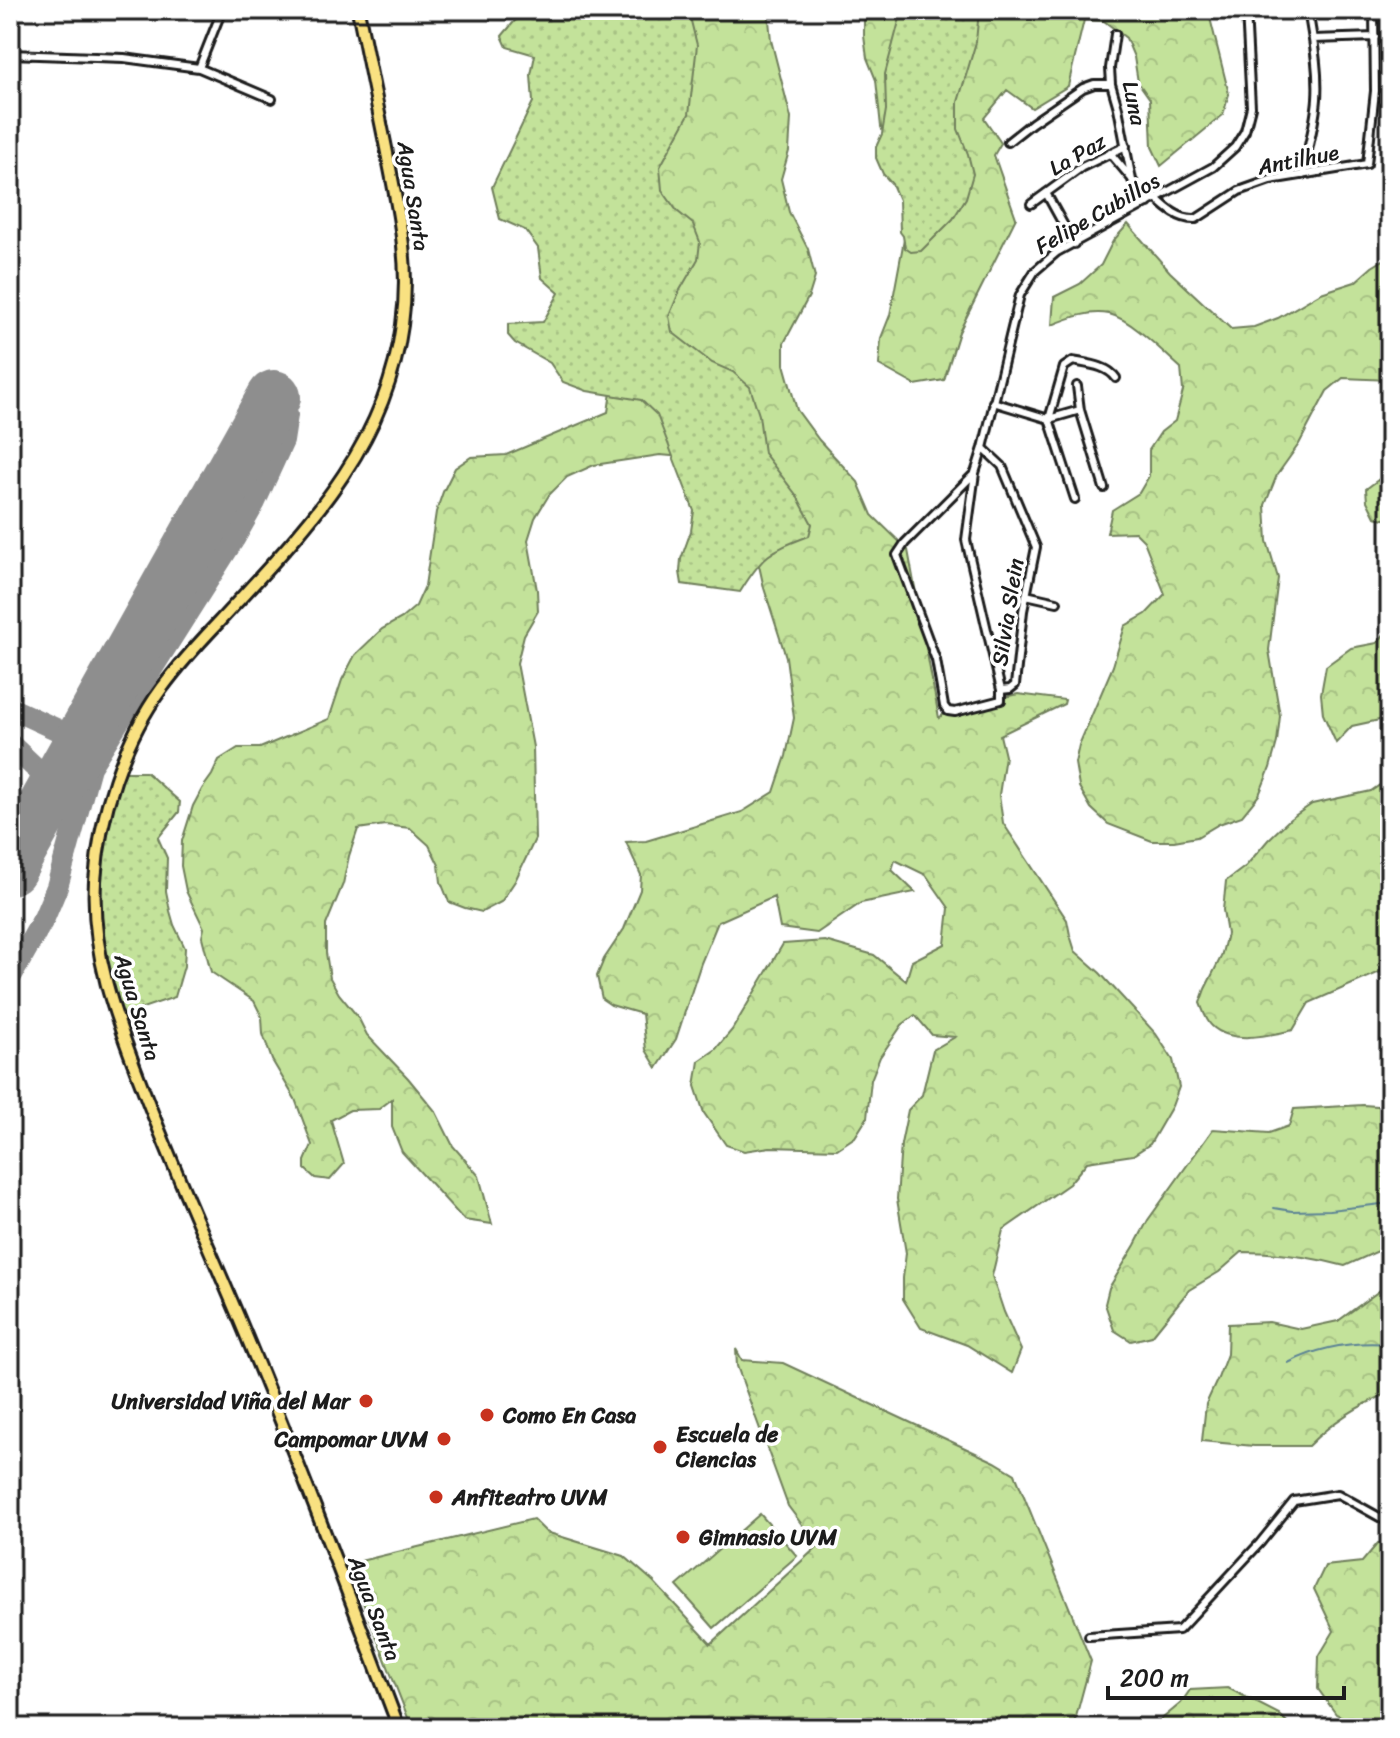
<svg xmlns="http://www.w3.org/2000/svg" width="1400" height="1738" viewBox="0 0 1400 1738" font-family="Sriracha,sans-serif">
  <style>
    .forest { fill: url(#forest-crowns); stroke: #707f5b; stroke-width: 2 }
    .park { fill: url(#park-dots); stroke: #707f5b; stroke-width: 2 }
    .pitch { fill: #c3e29a; stroke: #707f5b; stroke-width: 2 }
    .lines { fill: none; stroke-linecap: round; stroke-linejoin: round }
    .stream { stroke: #5b8395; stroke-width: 2 }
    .taxiway { stroke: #8e8e8e; stroke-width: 22 }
    .runway { stroke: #8e8e8e; stroke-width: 54 }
    .street-casing { stroke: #1c1c1c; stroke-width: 12 }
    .primary-casing { stroke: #1c1c1c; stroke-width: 16 }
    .street { stroke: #fff; stroke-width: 6 }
    .primary { stroke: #f9e181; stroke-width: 10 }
    .poi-dot { fill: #c8321e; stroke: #fff; stroke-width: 3 }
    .labels { text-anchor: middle; stroke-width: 7; stroke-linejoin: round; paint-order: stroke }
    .street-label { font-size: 22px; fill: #1c1c1c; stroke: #fff }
    .poi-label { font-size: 22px; font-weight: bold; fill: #1c1c1c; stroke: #fff; text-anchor: start }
  </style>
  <defs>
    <pattern id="forest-crowns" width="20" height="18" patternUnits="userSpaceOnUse" patternTransform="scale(2)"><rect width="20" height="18" fill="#c3e29a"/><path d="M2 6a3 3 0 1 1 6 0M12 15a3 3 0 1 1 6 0" fill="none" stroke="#a7c184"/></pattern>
    <pattern id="park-dots" width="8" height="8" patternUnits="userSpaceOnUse" patternTransform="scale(2)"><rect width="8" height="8" fill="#c3e29a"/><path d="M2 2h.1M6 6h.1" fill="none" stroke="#a7c184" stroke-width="1.8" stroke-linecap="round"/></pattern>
  </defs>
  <rect width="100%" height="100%" fill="#fff"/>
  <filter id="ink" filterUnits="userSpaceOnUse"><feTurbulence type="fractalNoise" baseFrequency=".0125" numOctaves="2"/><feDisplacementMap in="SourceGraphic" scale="16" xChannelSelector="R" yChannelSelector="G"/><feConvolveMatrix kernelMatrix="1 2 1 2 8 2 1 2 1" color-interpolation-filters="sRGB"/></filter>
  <g filter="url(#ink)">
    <path class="forest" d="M615 10H768L771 40 791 118 789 151 781 179 789 212 808 249 815 277 809 296 784 343V364L797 410 819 440 858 482 872 515 908 550 939 718 950 709 1018 694 1065 700 1064 704 1000 735 1005 756 999 795 1003 823 1067 920 1070 935 1075 951 1100 973 1156 1034 1173 1060 1179 1087 1172 1106 1150 1144 1133 1155 1087 1162 1069 1184 1003 1230 992 1276 1004 1312 1021 1350 1012 1373 967 1345 921 1328 903 1299V1278L906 1253 897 1199 901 1144 908 1110 922 1095 933 1050 955 1037 932 1035 915 1015 902 1025 880 1057 871 1080 867 1118 855 1137 837 1149 770 1147 744 1151 726 1145 704 1113 695 1086 699 1061 715 1050 732 1030 783 944 825 941 874 955 906 981 912 961 945 944 949 908 926 875 895 860 892 870 915 892 861 903 817 933 780 928 774 897 718 922 701 963 676 1039 657 1068 646 1050 642 1014 611 1005 602 999 597 976 604 959 624 929 640 890 641 875 626 842 646 841 742 812 774 792 786 756 794 718 786 657 764 588 758 561 683 457 660 455 594 465 567 477 549 495 535 518 528 540 537 590 538 611 524 635 517 663 533 747 535 839 515 881 501 902 482 912 465 908 449 902 441 882 439 865 429 845 410 828 385 825 358 829 349 856 343 884 326 925V953L330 978 339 994 358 1017 367 1035 408 1078 436 1112 453 1146 479 1176 492 1224 464 1220 402 1152 392 1127V1099L379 1109 350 1110 331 1120 344 1164 330 1180 315 1178 305 1169V1161L312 1145 295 1099 272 1060 263 1034 262 1017 254 1001 211 972 202 937 204 928 186 891 181 866 182 841 193 806 202 789 212 775 219 760 238 748H260L329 719 342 680 355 655 382 629 402 618 416 606 425 586 436 512 443 492 455 468 471 457 506 455 608 412 625 300Z
      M864 10H1208L1229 94 1223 115 1161 166 1152 147 1150 99 1138 82 1134 57 1126 38 1104 21 1084 20 1068 86 1032 108 1007 90 984 118 1001 143 994 155 1016 218 959 332 944 380 915 385 879 365 881 338 890 315 908 218 894 159 881 127 876 80 867 58 864 36Z
      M1128 224 1170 272 1231 329 1254 327 1278 318 1321 293 1355 282 1372 267 1390 256V380L1343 378 1327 391 1299 444 1277 475 1265 505 1267 541 1278 578 1269 650 1280 716 1277 742 1270 768 1259 795 1242 816 1219 824 1197 837 1174 841H1152L1108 824 1091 808 1079 787 1075 763 1079 745 1113 666 1125 626 1146 614 1165 594 1144 541 1135 532 1107 533 1112 510 1139 493 1149 476V450L1161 432 1175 421 1183 391 1181 368C1164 353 1131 319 1109 314 1090 310 1069 318 1052 325L1054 297 1080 284 1101 265 1113 241Z
      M1390 471V520L1375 517 1367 501 1366 489Z
      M1390 627V715L1384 719 1352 726 1336 743 1323 714 1321 694 1326 666 1351 648 1377 643Z
      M1390 778V945L1380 972 1309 1003 1293 1030C1270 1035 1232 1045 1212 1026 1206 1021 1203 1010 1200 1003L1205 989 1221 957 1227 934 1223 910 1226 881 1246 866 1268 840 1290 819 1312 804 1371 791Z
      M1363 1105 1390 1107V1253L1378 1251 1345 1266C1311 1257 1277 1252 1242 1252L1219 1272 1189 1290 1152 1336 1131 1341 1114 1330 1105 1304 1109 1288 1135 1245 1148 1220 1213 1129 1269 1133 1289 1126 1294 1109Z
      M1390 1283V1393C1358 1405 1332 1422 1308 1446H1254L1202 1441 1206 1404 1218 1378 1227 1354 1228 1324 1269 1322 1301 1329 1338 1321Z
      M736 1349 742 1360 783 1363 995 1462 1015 1474 1091 1661 1073 1728H412L348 1564 533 1519 546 1532 624 1556 654 1582 711 1644 818 1546 788 1506 737 1366Z
      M1390 1542V1728H1365L1336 1714 1318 1689 1319 1656 1334 1631 1314 1589 1325 1566 1362 1562 1378 1543Z
      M1228 1688 1279 1714 1293 1728H1151L1181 1703 1190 1690Z"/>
    <path class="park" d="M524 10H693L690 17 697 45 689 114 660 167 662 190 677 211 693 224 700 242 698 259 680 290 669 316 672 332 712 363 733 372 750 387 759 415 764 453 797 496 812 524 809 536C769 551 763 555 740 592L682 584 680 572 681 559 691 531 694 511 657 415 641 400 587 391 563 382 550 363 515 343 508 335V324L543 322 559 293 542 278 538 248 525 230 500 219 492 187 533 102 531 75 535 55 507 47 502 36Z
      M902 10H979L976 42 958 102V129L968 154 973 174 966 198 953 219 921 251 911 252 905 248 903 236 900 232 899 200 892 184 883 174 876 158V147L882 134 886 110 885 74Z
      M125 772H146L180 802 179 812 158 838 167 858 166 891 170 911 174 925 185 948 184 966 175 997 122 1015C117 999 111 983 108 967 94 906 102 830 125 772Z"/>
    <path class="pitch" d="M760 1514 797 1556 714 1628 677 1586Z"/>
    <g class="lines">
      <path class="stream" d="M1274 1208 1292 1211 1330 1210 1390 1203
        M1288 1363C1319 1347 1355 1341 1390 1344
        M1384 1594 1390 1601"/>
      <path class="taxiway" d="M10 708 82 741
        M10 744 56 787
        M10 978 44 918 57 887 90 767 234 539 255 502 283 441 287 415 274 397"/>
      <path class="runway" d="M10 868 274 397"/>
      <defs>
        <path id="street" d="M10 12 11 10
          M1115 34 1110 68 1111 84 1118 108 1132 180 1148 203
          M1313 39 1375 37
          M10 54 124 58 199 68 272 99
          M199 68 222 10
          M1008 142 1032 123 1083 88 1094 84H1111
          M1110 153 1131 178
          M1303 175C1307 150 1315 125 1317 99 1319 69 1313 40 1308 10
          M1046 193 1074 244
          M1156 198C1167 209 1180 220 1196 219L1239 191 1270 180 1367 164 1375 91 1374 10
          M1031 204 1082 167 1126 146
          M1077 386 1080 410 1104 488
          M993 402 1049 419 1080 410
          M983 448 1002 466 1036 547 1023 611 1015 685 1010 689 1001 690
          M975 473 905 543 897 555 936 660 944 706 948 711 955 712 1001 700V690L966 540 975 473 983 448 1020 295 1035 271 1057 252 1213 167 1235 147 1245 131 1251 107 1246 10
          M1075 499 1049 419 1064 367 1073 361C1087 364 1107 365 1116 378
          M1026 595 1057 602
          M1089 1636 1179 1630 1260 1543 1294 1501 1338 1494 1390 1523"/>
        <path id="primary" d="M358 10C367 56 377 102 386 148 398 210 411 261 402 325 385 453 300 533 217 624 198 644 179 665 162 688 123 741 99 816 95 881 91 953 115 1016 140 1081 170 1161 205 1238 238 1316 295 1452 347 1590 399 1728"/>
      </defs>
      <use href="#street" class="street-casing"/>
      <use href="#primary" class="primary-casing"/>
      <use href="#street" class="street"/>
      <use href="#primary" class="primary"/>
    </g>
  </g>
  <g class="poi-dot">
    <circle cx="366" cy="1401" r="8"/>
    <circle cx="487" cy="1415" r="8"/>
    <circle cx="444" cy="1439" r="8"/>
    <circle cx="660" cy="1447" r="8"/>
    <circle cx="436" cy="1497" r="8"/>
    <circle cx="683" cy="1537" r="8"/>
  </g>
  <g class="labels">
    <g class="street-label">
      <text transform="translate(1135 103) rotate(78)" y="8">Luna</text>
      <text transform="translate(1077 154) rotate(-30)" y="8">La Paz</text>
      <text transform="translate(1298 159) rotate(-11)" y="8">Antilhue</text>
      <text transform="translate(414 196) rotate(81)" y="8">Agua Santa</text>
      <text transform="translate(1097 213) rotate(-30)" y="8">Felipe Cubillos</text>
      <text transform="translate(1007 612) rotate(-81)" y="8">Silvia Slein</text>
      <text transform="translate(138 1007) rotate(73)" y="8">Agua Santa</text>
      <text transform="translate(375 1608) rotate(69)" y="8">Agua Santa</text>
    </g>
    <g class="poi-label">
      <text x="350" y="1409" text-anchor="end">Universidad Viña del Mar</text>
      <text x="503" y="1423">Como En Casa</text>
      <text x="676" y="1442">Escuela de<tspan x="676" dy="25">Ciencias</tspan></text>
      <text x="428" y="1447" text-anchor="end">Campomar UVM</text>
      <text x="452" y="1505">Anfiteatro UVM</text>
      <text x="699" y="1545">Gimnasio UVM</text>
    </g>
  </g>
  <rect width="1400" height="1738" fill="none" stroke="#fff" stroke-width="40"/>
  <rect x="20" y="20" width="1360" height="1698" fill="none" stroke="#1c1c1c" stroke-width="3" filter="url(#ink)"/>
  <path d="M1108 1686v12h236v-12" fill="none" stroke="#1c1c1c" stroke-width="4"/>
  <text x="1120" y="1686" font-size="24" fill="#1c1c1c" stroke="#ffffff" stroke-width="6" paint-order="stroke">200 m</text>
</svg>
